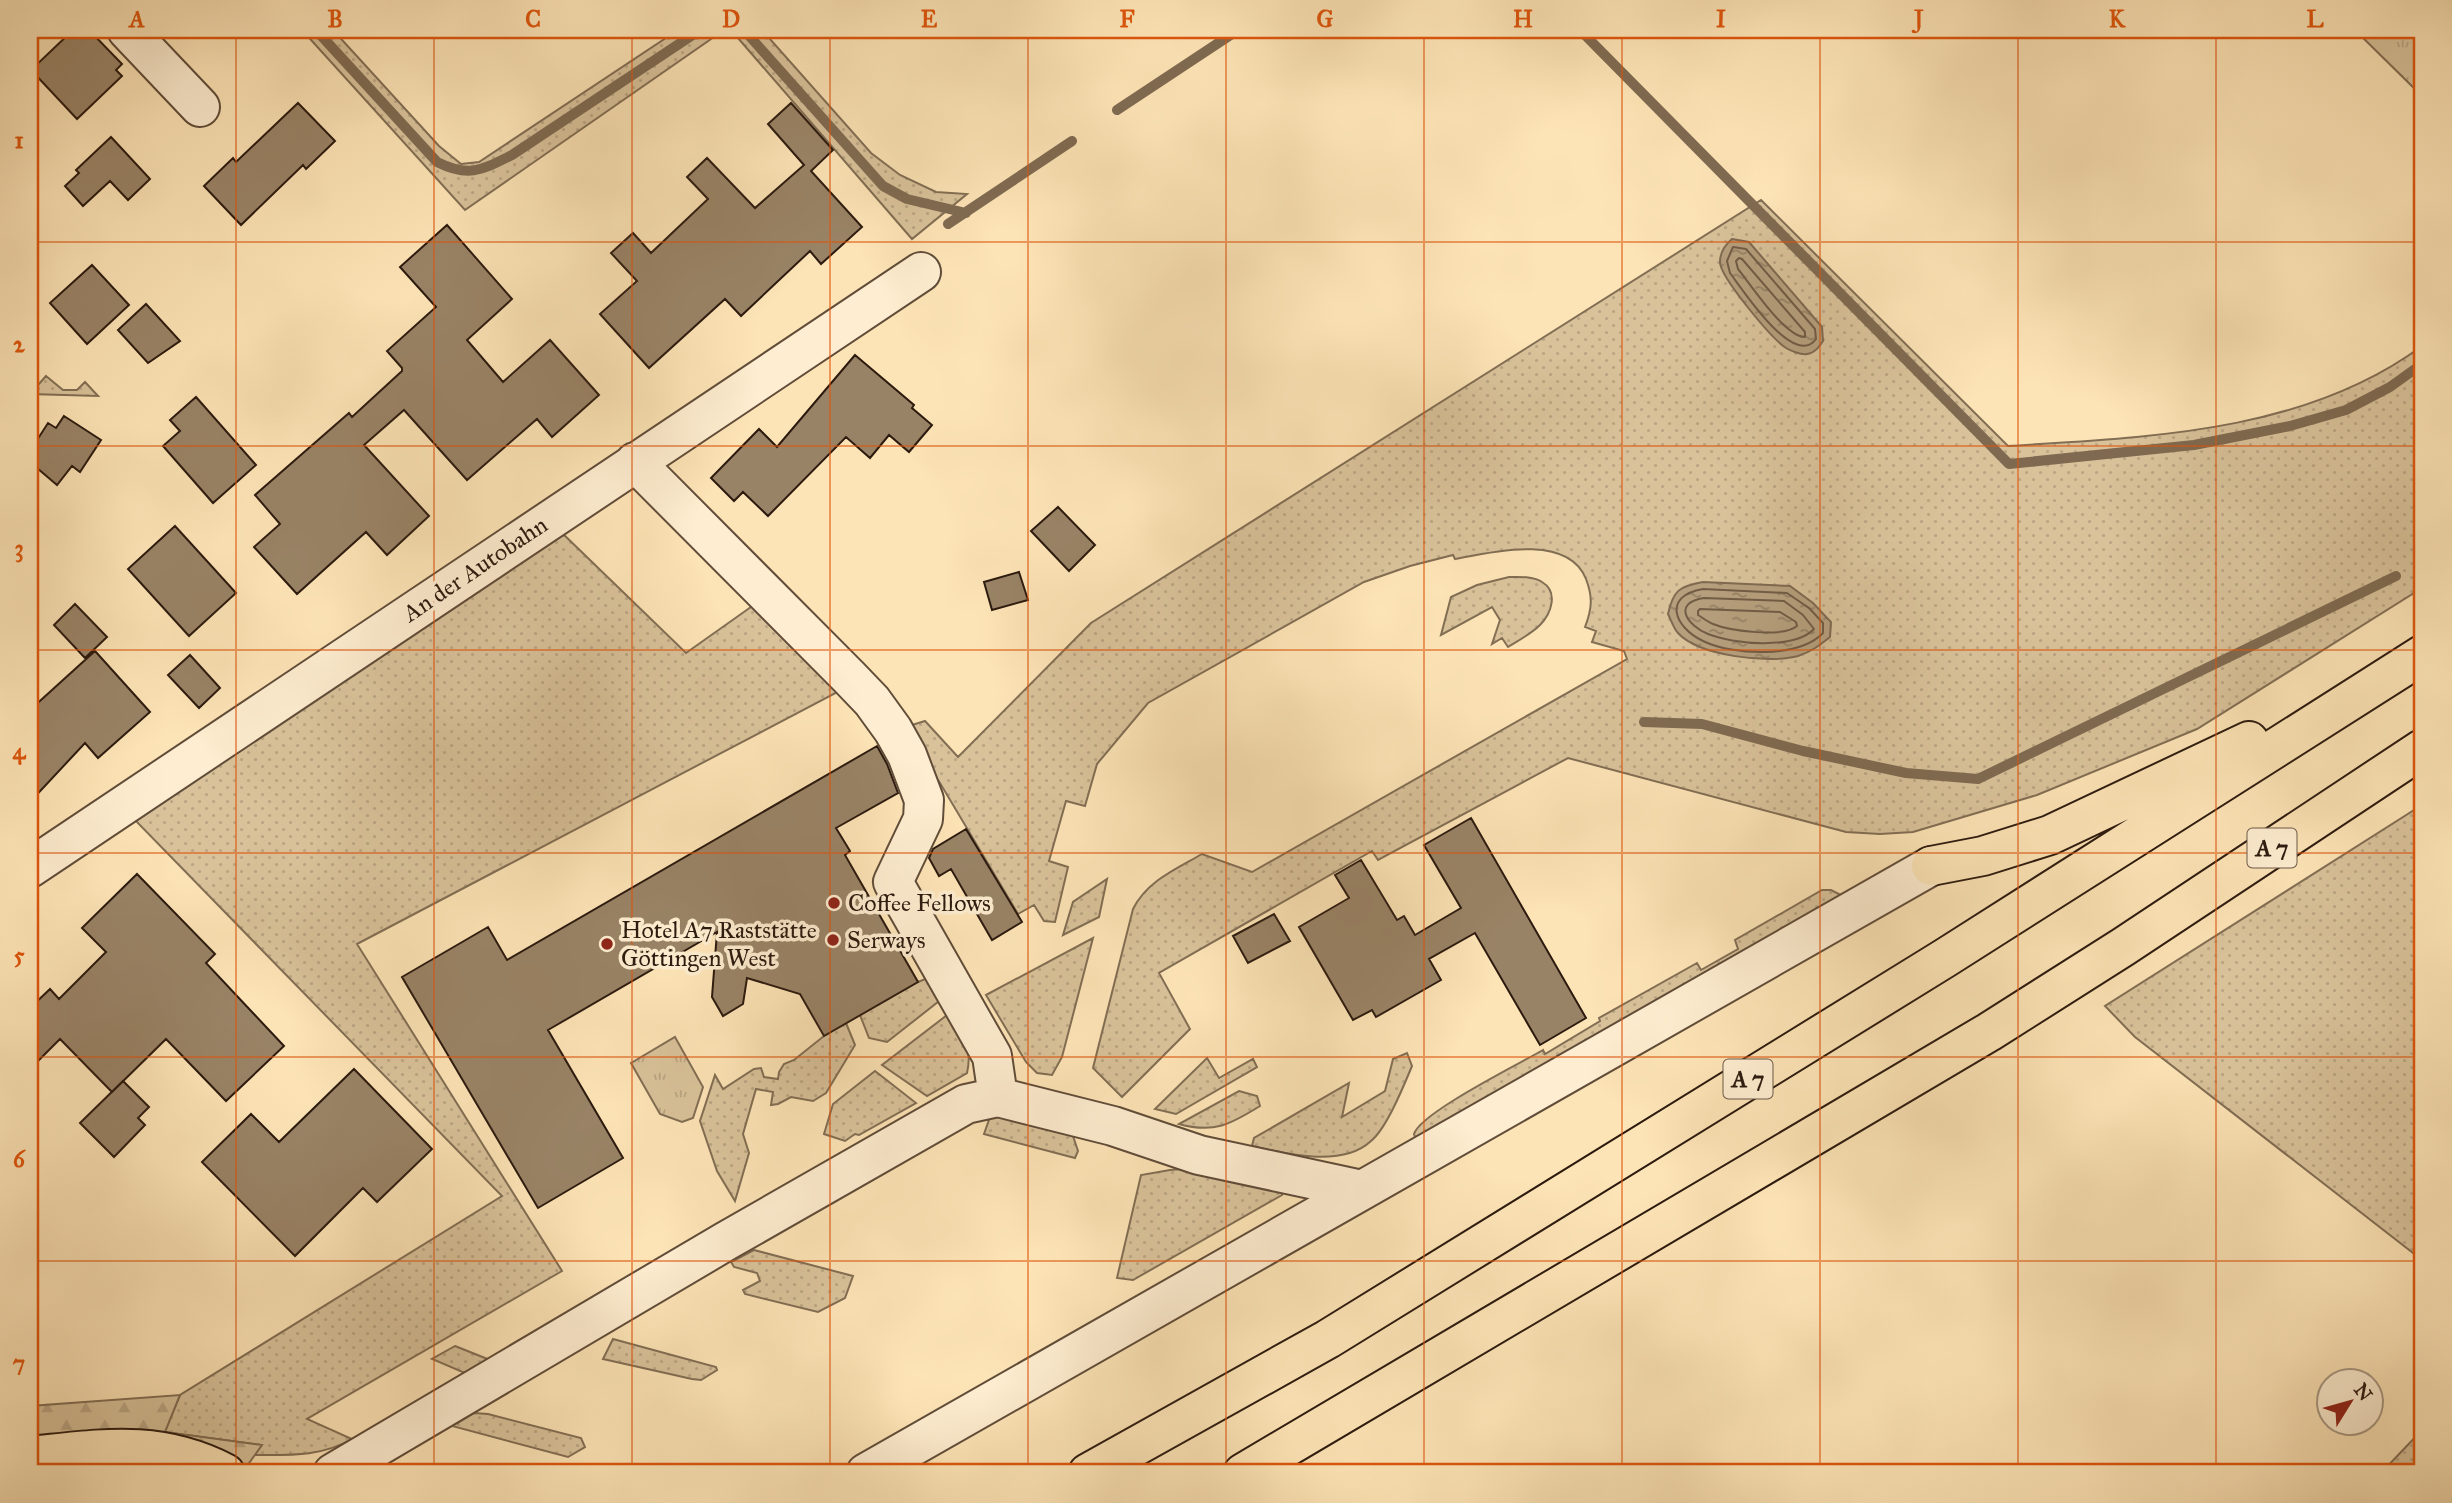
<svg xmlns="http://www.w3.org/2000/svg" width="2452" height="1503" viewBox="0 0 2452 1503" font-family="'IM FELL Great Primer',serif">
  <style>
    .grass { fill: url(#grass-dots); stroke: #826e54; stroke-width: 2 }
    .forest { fill: url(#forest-firs); stroke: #826e54; stroke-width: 2 }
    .park { fill: url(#park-tufts); stroke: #826e54; stroke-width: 2 }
    .water { fill: url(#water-ripples); stroke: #7f6a51; stroke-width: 2 }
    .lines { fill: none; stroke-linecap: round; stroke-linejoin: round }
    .shore { stroke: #715c46; stroke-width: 2 }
    .stream { stroke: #7f6a51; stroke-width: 10 }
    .building { fill: #998366; stroke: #2c1a0f; stroke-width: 2 }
    .minor-casing { stroke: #604c39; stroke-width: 42 }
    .highway-casing { stroke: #2c1a0f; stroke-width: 42 }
    .minor { stroke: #feedd0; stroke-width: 38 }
    .highway { stroke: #fde4b6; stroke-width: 38 }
    .grid { fill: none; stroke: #df560c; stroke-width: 2; stroke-opacity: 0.55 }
    .poi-dot { fill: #8f2418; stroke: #feedd0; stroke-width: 2.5 }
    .labels { text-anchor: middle; stroke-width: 7; stroke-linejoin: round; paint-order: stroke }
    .shield { fill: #feedd0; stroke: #6b5949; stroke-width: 2 }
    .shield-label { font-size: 23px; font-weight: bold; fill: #2c1a0f }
    .street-label { font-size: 24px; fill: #2c1a0f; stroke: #feedd0 }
    .poi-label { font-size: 24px; fill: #2c1a0f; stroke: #feedd0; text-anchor: start }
    .neatline { fill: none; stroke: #df560c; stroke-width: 2.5 }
    .grid-label { font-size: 23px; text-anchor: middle; font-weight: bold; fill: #df560c }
  </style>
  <defs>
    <pattern id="grass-dots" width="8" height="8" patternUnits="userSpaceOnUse" patternTransform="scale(1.75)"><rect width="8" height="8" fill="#d9c29a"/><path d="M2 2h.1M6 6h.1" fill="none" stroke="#baa684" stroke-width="1.8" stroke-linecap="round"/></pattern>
    <pattern id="forest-firs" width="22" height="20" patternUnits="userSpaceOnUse" patternTransform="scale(1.75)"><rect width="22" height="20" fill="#d9c29a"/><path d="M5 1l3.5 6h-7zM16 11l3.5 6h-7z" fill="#baa684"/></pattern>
    <pattern id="park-tufts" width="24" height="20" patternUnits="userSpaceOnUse" patternTransform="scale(1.75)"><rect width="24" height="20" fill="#d9c29a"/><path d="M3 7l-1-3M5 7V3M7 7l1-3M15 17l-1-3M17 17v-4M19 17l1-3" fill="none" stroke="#baa684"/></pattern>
    <pattern id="water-ripples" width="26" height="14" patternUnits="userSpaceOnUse" patternTransform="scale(1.75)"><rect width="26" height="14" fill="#b69f7d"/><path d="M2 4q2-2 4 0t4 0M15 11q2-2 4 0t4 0" fill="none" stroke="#948165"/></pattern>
  </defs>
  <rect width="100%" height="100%" fill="#fde4b6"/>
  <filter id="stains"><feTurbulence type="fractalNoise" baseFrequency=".00286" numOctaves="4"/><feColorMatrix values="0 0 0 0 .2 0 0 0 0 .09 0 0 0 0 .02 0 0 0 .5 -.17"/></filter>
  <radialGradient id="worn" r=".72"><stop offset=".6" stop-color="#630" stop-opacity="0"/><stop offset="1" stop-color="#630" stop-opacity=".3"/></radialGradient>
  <path class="grass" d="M302 30H333L439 146 461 164 479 162 678 30H724L465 210Z
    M731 30H762L871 153 900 175 936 192 967 194 912 239Z
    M1761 200 2008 446C2149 437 2304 433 2422 346V588L2197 729 2037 795 1913 832 1880 834 1846 832 1568 758 1378 860 1372 851 1159 973 1190 1029 1122 1097 1093 1068 1133 909C1147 881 1176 869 1202 854L1252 872 1627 659 1624 651 1592 642 1596 631 1585 627C1592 609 1593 597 1586 579 1568 533 1491 552 1455 559L1453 555 1410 566 1364 582 1148 703 1097 764 1085 806 1066 801 1049 861 1068 867 1055 922 1044 921 1034 905 1018 914 940 783 902 728 925 721 958 757 1091 623Z
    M46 376 63 390H77L85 382 98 396 30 394Z
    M560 531 686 653 758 602 847 687 357 944 562 1271 307 1419 352 1439C321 1457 289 1455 254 1455L261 1445 164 1432 180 1395 502 1196 132 817Z
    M1509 577C1520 577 1533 576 1542 582 1559 592 1551 614 1540 625 1531 634 1519 640 1508 647L1502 638 1492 644 1500 620 1492 607 1441 635 1451 597 1477 585Z
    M2422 805V1260L2135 1037 2105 1006Z
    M1107 879 1099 917 1063 935 1073 902Z
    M1822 890H1831L1843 896 1416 1140 1414 1134C1420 1113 1519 1064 1543 1050L1545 1054 1600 1021 1599 1018 1697 963 1701 970 1738 949 1735 940Z
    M1093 938 1062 1057 1052 1075 1037 1073 1026 1062 986 995Z
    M930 977 943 998 887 1042 869 1038 860 1015 918 982Z
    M951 1012C963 1035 973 1046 967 1073L927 1096 882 1065Z
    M846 1023 855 1045 826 1093 813 1101 791 1097 778 1104 771 1105 773 1092 756 1089 743 1134 749 1153 735 1201 717 1171 700 1121 715 1075 723 1089 754 1069 761 1068 764 1077 778 1079 779 1072 784 1064 794 1060 824 1036Z
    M1407 1053 1412 1066C1404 1085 1387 1128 1371 1141 1342 1168 1287 1154 1252 1146L1254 1138 1349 1083 1342 1117 1385 1091 1393 1059Z
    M1207 1058 1219 1078 1253 1059 1257 1067 1176 1114 1155 1109Z
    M875 1071 916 1103 859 1135 855 1134 845 1141 824 1134 833 1104Z
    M1239 1091 1257 1096 1260 1106C1231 1124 1214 1134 1179 1124Z
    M999 1116 1073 1136 1078 1151 1075 1158 984 1134 990 1117Z
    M1193 1168 1282 1191V1195L1133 1280 1117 1278 1141 1175 1170 1170Z
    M754 1250 853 1276 845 1298 818 1312 745 1294 743 1290 760 1281 757 1273 734 1267 731 1262Z
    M613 1339 716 1367 717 1370 701 1380 692 1379 603 1359Z
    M455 1346 490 1360 467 1374 432 1359Z
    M474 1413 488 1414 581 1438 585 1447 568 1457 452 1426Z
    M2422 1430V1473H2381Z"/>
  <path class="forest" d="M180 1395 165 1432 262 1445 242 1473H30V1406Z"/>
  <path class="park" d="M2355 30H2422V96Z
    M675 1037 703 1087 693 1118 682 1122 660 1114 631 1063Z"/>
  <path class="water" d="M1732 239 1749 242 1822 327 1823 341C1819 347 1815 353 1807 354 1801 355 1791 351 1786 348 1772 339 1720 277 1720 262 1720 252 1725 245 1732 239Z
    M1703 582 1790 586 1813 603 1831 622 1830 637C1820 645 1811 652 1798 656 1769 664 1699 656 1678 633 1674 629 1671 620 1668 614 1673 591 1679 586 1703 582Z"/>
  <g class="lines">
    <path class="shore" d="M1733 247 1746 249 1815 329 1816 339C1794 369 1743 290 1730 273L1727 261Z
      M1739 258 1742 259 1805 332V337C1785 337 1751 285 1738 269L1736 261Z
      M1703 589 1787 593 1809 608 1823 623V633C1799 658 1734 656 1703 641 1674 627 1662 596 1703 589Z
      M1704 598 1784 601 1803 615 1814 629C1794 650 1733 644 1708 634 1688 626 1671 603 1704 598Z
      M1700 609 1780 612 1796 622 1797 626C1783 638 1730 631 1713 624 1708 622 1703 618 1698 615V611Z"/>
    <path class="stream" d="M316 30 437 162C469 178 482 170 512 155L700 30
      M744 30 883 186 907 199 966 213
      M1580 30 2009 464 2194 445 2290 426 2346 410 2390 387 2422 364
      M1117 110 1238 30
      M948 224 1072 141
      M1644 722 1702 724 1803 751 1906 773 1978 779 2396 576"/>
  </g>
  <path class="building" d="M73 30H89L122 64 116 70 122 76 77 119 31 70Z
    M298 103 335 141 306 169 303 165 241 225 204 186 233 158 236 162Z
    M791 103 833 150 811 171 862 227 821 264 810 251 741 316 725 299 649 368 600 314 637 281 611 253 633 233 651 253 708 199 687 177 707 158 755 208 804 165 768 124Z
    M111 137 150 179 128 200 110 181 83 206 65 186 79 173 76 170Z
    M447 225 512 299 467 340 503 382 550 340 599 395 552 437 537 419 467 480 404 410 364 445 429 516 387 555 366 532 297 594 254 547 280 524 255 495 349 413 352 417 402 371V368L387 351 436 307 400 267Z
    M92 265 129 305 87 344 50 303Z
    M146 304 180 341 148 363 118 330Z
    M855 355 914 405 912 408 932 425 909 452 889 435 870 458 846 437 768 516 743 492 734 501 711 478 759 429 777 447Z
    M196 397 256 465 213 503 163 446 180 431 170 420Z
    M64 416 101 440 80 472 72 466 57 485 30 462V451L48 423 56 428Z
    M1058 507 1095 545 1069 571 1031 531Z
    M175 526 236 593 189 636 128 569Z
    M1019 572 1028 600 992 610 984 582Z
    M75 604 107 637 85 658 54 625Z
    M95 651 150 712 98 758 85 743 30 802V710Z
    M190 655 220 688 199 708 168 675Z
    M877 746 887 764 898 793 836 828 850 851 845 855 918 982 824 1036 800 994 747 978 743 1004 723 1016 712 997 717 932 548 1030 623 1158 538 1208 402 977 488 927 507 960Z
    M1471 818 1586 1018 1540 1045 1475 933 1429 959 1441 980 1376 1017 1372 1010 1353 1020 1299 927 1349 898 1335 875 1361 860 1397 920 1404 916 1415 935 1461 908 1424 845Z
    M966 829 1022 922 992 940 951 869 939 876 929 858 933 849Z
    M137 874 215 954 206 963 284 1046 226 1101 166 1039 112 1092 60 1039 30 1069V1008L50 989 59 999 106 952 82 928Z
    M1274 914 1290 941 1248 963 1233 936Z
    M354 1069 432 1149 377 1202 363 1188 295 1256 202 1162 251 1114 279 1142Z
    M123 1081 149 1107 138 1118 145 1125 114 1157 80 1123Z"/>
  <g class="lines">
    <defs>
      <path id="minor" d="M127 30 200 107
        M635 462 849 677 872 701 893 730 907 755 924 800 923 819 893 882 992 1056 998 1097
        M30 868 921 272
        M333 1473 726 1241 966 1104 998 1097 1113 1126 1199 1155 1362 1190
        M866 1473 1931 866"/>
      <path id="highway" d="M1931 866 1983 856 2050 835 2249 741
        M30 1456C101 1449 158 1438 225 1473
        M1088 1473 1328 1339 1945 958 2422 655
        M1243 1473 1989 1032 2123 947 2422 749"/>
    </defs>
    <use href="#minor" class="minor-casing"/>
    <use href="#highway" class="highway-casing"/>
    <use href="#minor" class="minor"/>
    <use href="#highway" class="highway"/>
  </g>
  <path class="grid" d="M236 30V1473M434 30V1473M632 30V1473M830 30V1473M1028 30V1473M1226 30V1473M1424 30V1473M1622 30V1473M1820 30V1473M2018 30V1473M2216 30V1473M30 242H2422M30 446H2422M30 650H2422M30 853H2422M30 1057H2422M30 1261H2422"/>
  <g class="poi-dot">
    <circle cx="834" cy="903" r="7"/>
    <circle cx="833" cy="940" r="7"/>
    <circle cx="607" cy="944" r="7"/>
  </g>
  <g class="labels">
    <g class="shield">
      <rect x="2247.5" y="828.5" width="49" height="39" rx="5"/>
      <rect x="1723.5" y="1059.5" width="49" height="39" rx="5"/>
    </g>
    <g class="shield-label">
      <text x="2272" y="856">A 7</text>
      <text x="1748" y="1087">A 7</text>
    </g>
    <g class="street-label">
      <text transform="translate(475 569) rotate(-34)" y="8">An der Autobahn</text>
    </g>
    <g class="poi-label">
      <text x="848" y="911">Coffee Fellows</text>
      <text x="621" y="938">Hotel A7 Raststätte<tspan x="621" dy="28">Göttingen West</tspan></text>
      <text x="847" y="948">Serways</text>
    </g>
  </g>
  <rect width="2452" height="1503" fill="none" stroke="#fde4b6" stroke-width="77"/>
  <g transform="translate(2350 1402) rotate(53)"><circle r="33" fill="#feedd0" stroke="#aa9983" stroke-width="2"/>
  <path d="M0-5L12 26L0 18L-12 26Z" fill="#8f2418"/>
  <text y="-10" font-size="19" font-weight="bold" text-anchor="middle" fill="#2c1a0f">N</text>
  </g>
  <rect x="38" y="38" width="2376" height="1426" class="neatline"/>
  <g class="grid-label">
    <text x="137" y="27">A</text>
    <text x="335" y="27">B</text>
    <text x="533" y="27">C</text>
    <text x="731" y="27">D</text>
    <text x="929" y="27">E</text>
    <text x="1127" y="27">F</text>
    <text x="1325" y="27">G</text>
    <text x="1523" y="27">H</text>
    <text x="1721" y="27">I</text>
    <text x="1919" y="27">J</text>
    <text x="2117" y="27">K</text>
    <text x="2315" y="27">L</text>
    <text x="19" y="148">1</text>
    <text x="19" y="352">2</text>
    <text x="19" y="556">3</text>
    <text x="19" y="759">4</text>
    <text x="19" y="963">5</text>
    <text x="19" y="1167">6</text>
    <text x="19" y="1371">7</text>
  </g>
  <rect width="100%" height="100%" filter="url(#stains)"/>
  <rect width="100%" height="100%" fill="url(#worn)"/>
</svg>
